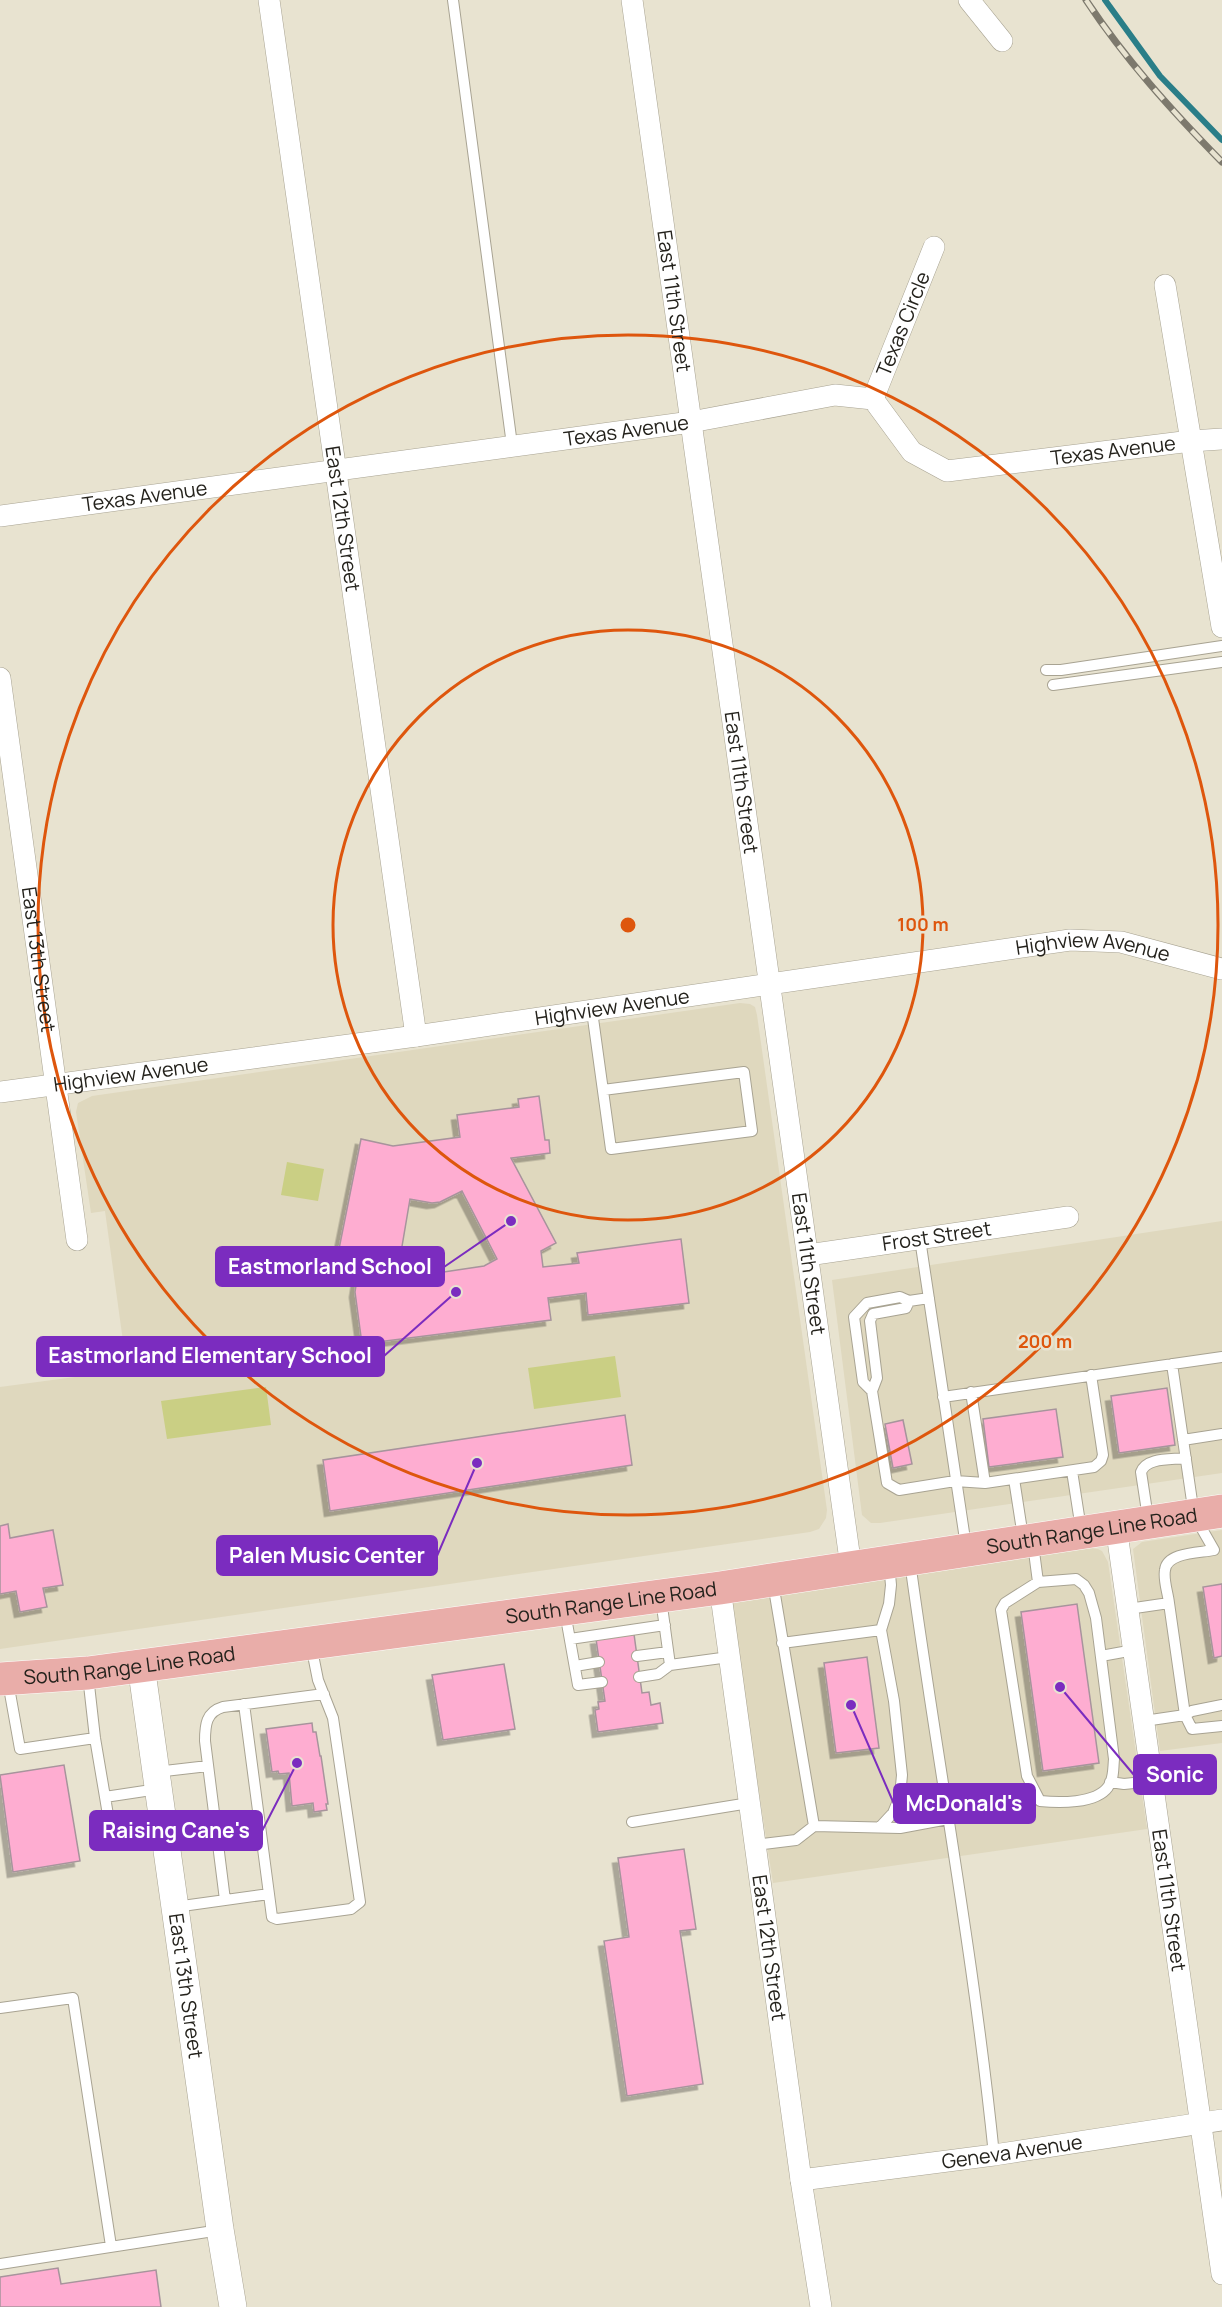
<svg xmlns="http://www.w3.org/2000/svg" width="1222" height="2307" viewBox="0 0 1222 2307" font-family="Manrope,sans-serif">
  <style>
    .built { fill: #dfd8be }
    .green { fill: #cacf84 }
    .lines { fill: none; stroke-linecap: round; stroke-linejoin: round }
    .stream { stroke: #2a7e88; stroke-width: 6 }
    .building { fill: #feadd1; stroke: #a7949c; stroke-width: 1.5; fill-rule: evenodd; filter: url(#shadow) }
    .service-casing { stroke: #a8a392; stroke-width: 12 }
    .minor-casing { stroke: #a8a392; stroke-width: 22 }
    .tertiary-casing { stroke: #a8a392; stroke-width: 28 }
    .primary-casing { stroke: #fff; stroke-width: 34 }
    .service { stroke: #fff; stroke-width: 10 }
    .minor { stroke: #fff; stroke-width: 21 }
    .tertiary { stroke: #fff; stroke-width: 27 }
    .primary { stroke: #e9ada9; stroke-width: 33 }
    .rail-casing { stroke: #7d796d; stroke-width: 7 }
    .rail { stroke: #e8e3d0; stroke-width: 4.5; stroke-dasharray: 14; stroke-linecap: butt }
    .ring { fill: none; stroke: #de560d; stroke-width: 3 }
    .labels { text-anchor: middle; stroke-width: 5; stroke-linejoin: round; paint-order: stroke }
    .street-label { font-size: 20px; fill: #24221c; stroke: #e8e3d0 }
    .centre { fill: #de560d; stroke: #e8e3d0; stroke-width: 3 }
    .ring-label { font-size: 18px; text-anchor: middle; font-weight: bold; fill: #de560d; stroke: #e8e3d0; stroke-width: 5; stroke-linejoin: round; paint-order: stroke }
    .leader { fill: none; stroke: #7b2cbf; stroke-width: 2 }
    .callout-dot { fill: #7b2cbf; stroke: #e8e3d0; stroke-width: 2 }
    .callout { fill: #7b2cbf; stroke: #7b2cbf; stroke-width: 2 }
    .callout-label { font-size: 21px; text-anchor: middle; font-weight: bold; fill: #fff }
  </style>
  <defs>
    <filter id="shadow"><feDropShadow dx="-5.5" dy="5.5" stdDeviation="0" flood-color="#0004"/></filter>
  </defs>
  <rect width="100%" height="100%" fill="#e8e3d0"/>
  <path class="built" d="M740 1003 750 1004 755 1007 757 1015 827 1510 826 1518 819 1529 810 1532 0 1649V1387L127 1370 105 1211 91 1213 76 1112 78 1103 92 1096Z
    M1222 1221V1473L880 1523H871L862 1515 832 1280Z
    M1222 1530V1743L1160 1751 1133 1549 1142 1542Z
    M1090 1548 1098 1549 1102 1551 1108 1562 1147 1829 773 1883 731 1611 732 1604 744 1598Z"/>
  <path class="green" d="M287 1162 324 1169 318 1201 281 1195Z
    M615 1356 621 1397 534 1409 528 1368Z
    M266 1387 271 1425 167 1439 161 1401Z"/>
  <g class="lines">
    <path class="stream" d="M1105 0 1160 76 1222 140"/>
  </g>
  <path class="building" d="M539 1096 545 1140H549L550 1153 511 1158 556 1243 541 1251 543 1267 579 1263 577 1253 681 1239 689 1303 588 1315 586 1293 548 1298 551 1320 362 1344 355 1292 357 1279 334 1274 361 1139 393 1146 460 1137 457 1115 519 1107 518 1099ZM462 1191 497 1259 484 1266 410 1277 406 1275 397 1276 410 1199 432 1203 440 1202Z
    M1167 1388 1175 1445 1119 1453 1111 1396Z
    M1056 1409 1063 1457 989 1467 983 1419Z
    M625 1415 632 1465 330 1511 323 1460Z
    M903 1420 912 1464 893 1468 885 1424Z
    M8 1524 10 1538 53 1530 63 1585 43 1588 47 1607 20 1612 16 1591 0 1594V1526Z
    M1222 1584V1656L1214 1658 1203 1587Z
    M1077 1604 1099 1763 1043 1771 1021 1612Z
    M634 1634 642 1693 649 1692 651 1705 660 1703 663 1723 598 1732 595 1710 599 1709 598 1702 605 1701 596 1639Z
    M867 1657 879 1748 836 1753 824 1663Z
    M504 1664 515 1729 443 1740 432 1675Z
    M312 1723 313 1732H316L320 1756H321L328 1804H326L327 1810 314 1812 313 1803 292 1806 289 1773 279 1774 278 1771 272 1772 266 1729Z
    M64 1765 80 1861 13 1872 0 1775Z
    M684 1849 696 1929 680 1931 703 2084 627 2096 604 1941 629 1937 618 1858Z
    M58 2268 61 2284 156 2270 161 2307H0V2277Z"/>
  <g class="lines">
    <defs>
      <path id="service" d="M453 0 512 445
        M1046 670H1061L1222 646
        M1053 685 1222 662
        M592 1011 611 1149 752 1131 744 1072 603 1090
        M920 1239 966 1546
        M909 1301 906 1308 873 1314 870 1321 877 1378 872 1391 887 1483 899 1490 955 1481 985 1483 1094 1467 1101 1461 1103 1455 1091 1375
        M872 1391 863 1382 854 1317 867 1303 900 1297 909 1301 929 1298
        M971 1392 985 1483
        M943 1397 1222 1357
        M1183 1440 1222 1434
        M1072 1471 1081 1529
        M1014 1479 1023 1537
        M1148 1518 1141 1472C1147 1457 1171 1460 1186 1458
        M1033 1544 1038 1582
        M910 1562C937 1760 974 1957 994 2155
        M1076 1579 1084 1585 1089 1593 1096 1618 1114 1759C1113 1769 1114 1779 1108 1787 1096 1804 1058 1803 1040 1801L1027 1776 1001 1610 1005 1603 1038 1582Z
        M773 1583 814 1826
        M661 1599 670 1665
        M1169 1603C1168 1593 1163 1580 1165 1570 1167 1552 1200 1553 1214 1550L1194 1515 1172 1364
        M1128 1609 1169 1603 1185 1715 1144 1721
        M565 1612 578 1685 602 1682
        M570 1639 665 1625
        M782 1643 881 1630
        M637 1656 668 1652
        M1101 1656 1134 1650
        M575 1666 599 1662
        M88 1676 95 1738 105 1797 158 1789
        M639 1677 658 1674 670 1665 729 1657
        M8 1682 20 1749 95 1738
        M244 1704 272 1917 277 1919 351 1909 360 1902 333 1718 318 1680 311 1645
        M1222 1705 1192 1711 1185 1715 1192 1729 1222 1726
        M156 1772 208 1766
        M1110 1782 1124 1784 1153 1781
        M105 1797 113 1845
        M947 1811 1037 1796
        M632 1822 749 1803
        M880 1827 893 1813 900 1796 902 1775 894 1701 881 1630 889 1604 891 1585 889 1564
        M755 1845 796 1840 814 1826 900 1828 948 1819
        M225 1900 205 1741C205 1725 206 1712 223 1707L324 1694
        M175 1907 269 1894
        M0 2008 73 1998 111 2246
        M0 2264 220 2230"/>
      <g id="minor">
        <path id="s1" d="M269 0 416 1036"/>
        <path id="s2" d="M632 0 851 1567"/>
        <path d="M969 0 1002 41"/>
        <path d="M1165 285 1222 627"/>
        <path id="s3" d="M873 399 934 247"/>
        <path id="s4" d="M0 516 691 422 835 395 873 399 912 452 947 471 1191 441 1222 439"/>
        <path id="s5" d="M0 678 77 1240"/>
        <path id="s6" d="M0 1092 416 1036 1070 940 1121 942 1222 969"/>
        <path id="s7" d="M808 1255 1068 1217"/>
        <path id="s8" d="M1116 1526 1222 2274"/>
        <path id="s9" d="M720 1588 801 2180 821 2307"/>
        <path id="s10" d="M801 2180 994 2155 1222 2120"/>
      </g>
      <g id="tertiary">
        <path id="s11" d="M141 1665 220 2229 233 2307"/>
      </g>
      <g id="primary">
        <path id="s12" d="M0 1679 88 1673 720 1588 1222 1511"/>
      </g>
    </defs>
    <use href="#service" class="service-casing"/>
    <use href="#minor" class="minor-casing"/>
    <use href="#tertiary" class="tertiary-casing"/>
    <use href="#primary" class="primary-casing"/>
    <use href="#service" class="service"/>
    <use href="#minor" class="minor"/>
    <use href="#tertiary" class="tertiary"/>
    <use href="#primary" class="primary"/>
    <defs>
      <path id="rail" d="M1086 0C1125 59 1172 111 1222 162"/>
    </defs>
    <use href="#rail" class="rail-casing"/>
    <use href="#rail" class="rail"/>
  </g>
  <g class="ring">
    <circle cx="628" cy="925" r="295"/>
    <circle cx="628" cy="925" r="590"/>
  </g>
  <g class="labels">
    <g class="street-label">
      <text dy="7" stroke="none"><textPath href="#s2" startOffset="304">East 11th Street</textPath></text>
      <text dy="7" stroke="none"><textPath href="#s3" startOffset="81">Texas Circle</textPath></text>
      <text dy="7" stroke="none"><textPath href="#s4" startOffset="632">Texas Avenue</textPath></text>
      <text dy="7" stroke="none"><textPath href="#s4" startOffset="1155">Texas Avenue</textPath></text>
      <text dy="7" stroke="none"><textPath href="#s4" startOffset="146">Texas Avenue</textPath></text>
      <text dy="7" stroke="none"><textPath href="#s1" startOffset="524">East 12th Street</textPath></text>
      <text dy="7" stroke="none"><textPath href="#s2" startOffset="790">East 11th Street</textPath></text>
      <text dy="7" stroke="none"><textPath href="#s6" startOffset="1104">Highview Avenue</textPath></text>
      <text dy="7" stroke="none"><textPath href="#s5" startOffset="284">East 13th Street</textPath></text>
      <text dy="7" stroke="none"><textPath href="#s6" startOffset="618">Highview Avenue</textPath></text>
      <text dy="7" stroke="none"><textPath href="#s6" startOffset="132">Highview Avenue</textPath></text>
      <text dy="7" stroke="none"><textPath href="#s7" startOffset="130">Frost Street</textPath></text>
      <text dy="7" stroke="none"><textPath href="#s2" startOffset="1276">East 11th Street</textPath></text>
      <text dy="7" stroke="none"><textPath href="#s12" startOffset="1102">South Range Line Road</textPath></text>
      <text dy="7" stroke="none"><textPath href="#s12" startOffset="616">South Range Line Road</textPath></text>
      <text dy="7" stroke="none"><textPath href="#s12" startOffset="130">South Range Line Road</textPath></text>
      <text dy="7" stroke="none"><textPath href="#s8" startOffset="378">East 11th Street</textPath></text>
      <text dy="7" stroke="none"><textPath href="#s9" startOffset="363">East 12th Street</textPath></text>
      <text dy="7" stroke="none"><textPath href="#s11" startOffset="324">East 13th Street</textPath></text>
      <text dy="7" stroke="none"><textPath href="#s10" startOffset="213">Geneva Avenue</textPath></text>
    </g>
  </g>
  <circle cx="628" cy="925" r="9" class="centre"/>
  <g class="ring-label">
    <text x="923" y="931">100 m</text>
    <text x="1045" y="1348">200 m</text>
  </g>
  <path class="leader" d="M511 1221L444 1267M456 1292L384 1356M477 1463L437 1556M1060 1687L1134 1775M851 1705L894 1804M297 1763L262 1831"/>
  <g class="callout-dot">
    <circle cx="511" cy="1221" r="6"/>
    <circle cx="456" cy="1292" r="6"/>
    <circle cx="477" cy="1463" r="6"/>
    <circle cx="1060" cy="1687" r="6"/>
    <circle cx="851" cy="1705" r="6"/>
    <circle cx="297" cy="1763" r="6"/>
  </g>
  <g class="callout">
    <rect x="216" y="1247" width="228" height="39" rx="6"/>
    <rect x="37" y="1337" width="347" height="39" rx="6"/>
    <rect x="217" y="1536" width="220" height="39" rx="6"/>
    <rect x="1134" y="1755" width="82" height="39" rx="6"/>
    <rect x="894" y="1784" width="141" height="39" rx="6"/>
    <rect x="90" y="1811" width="172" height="39" rx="6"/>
  </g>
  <g class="callout-label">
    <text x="330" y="1274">Eastmorland School</text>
    <text x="210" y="1363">Eastmorland Elementary School</text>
    <text x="327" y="1563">Palen Music Center</text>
    <text x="1175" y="1782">Sonic</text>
    <text x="964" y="1811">McDonald's</text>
    <text x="176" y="1838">Raising Cane's</text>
  </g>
</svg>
